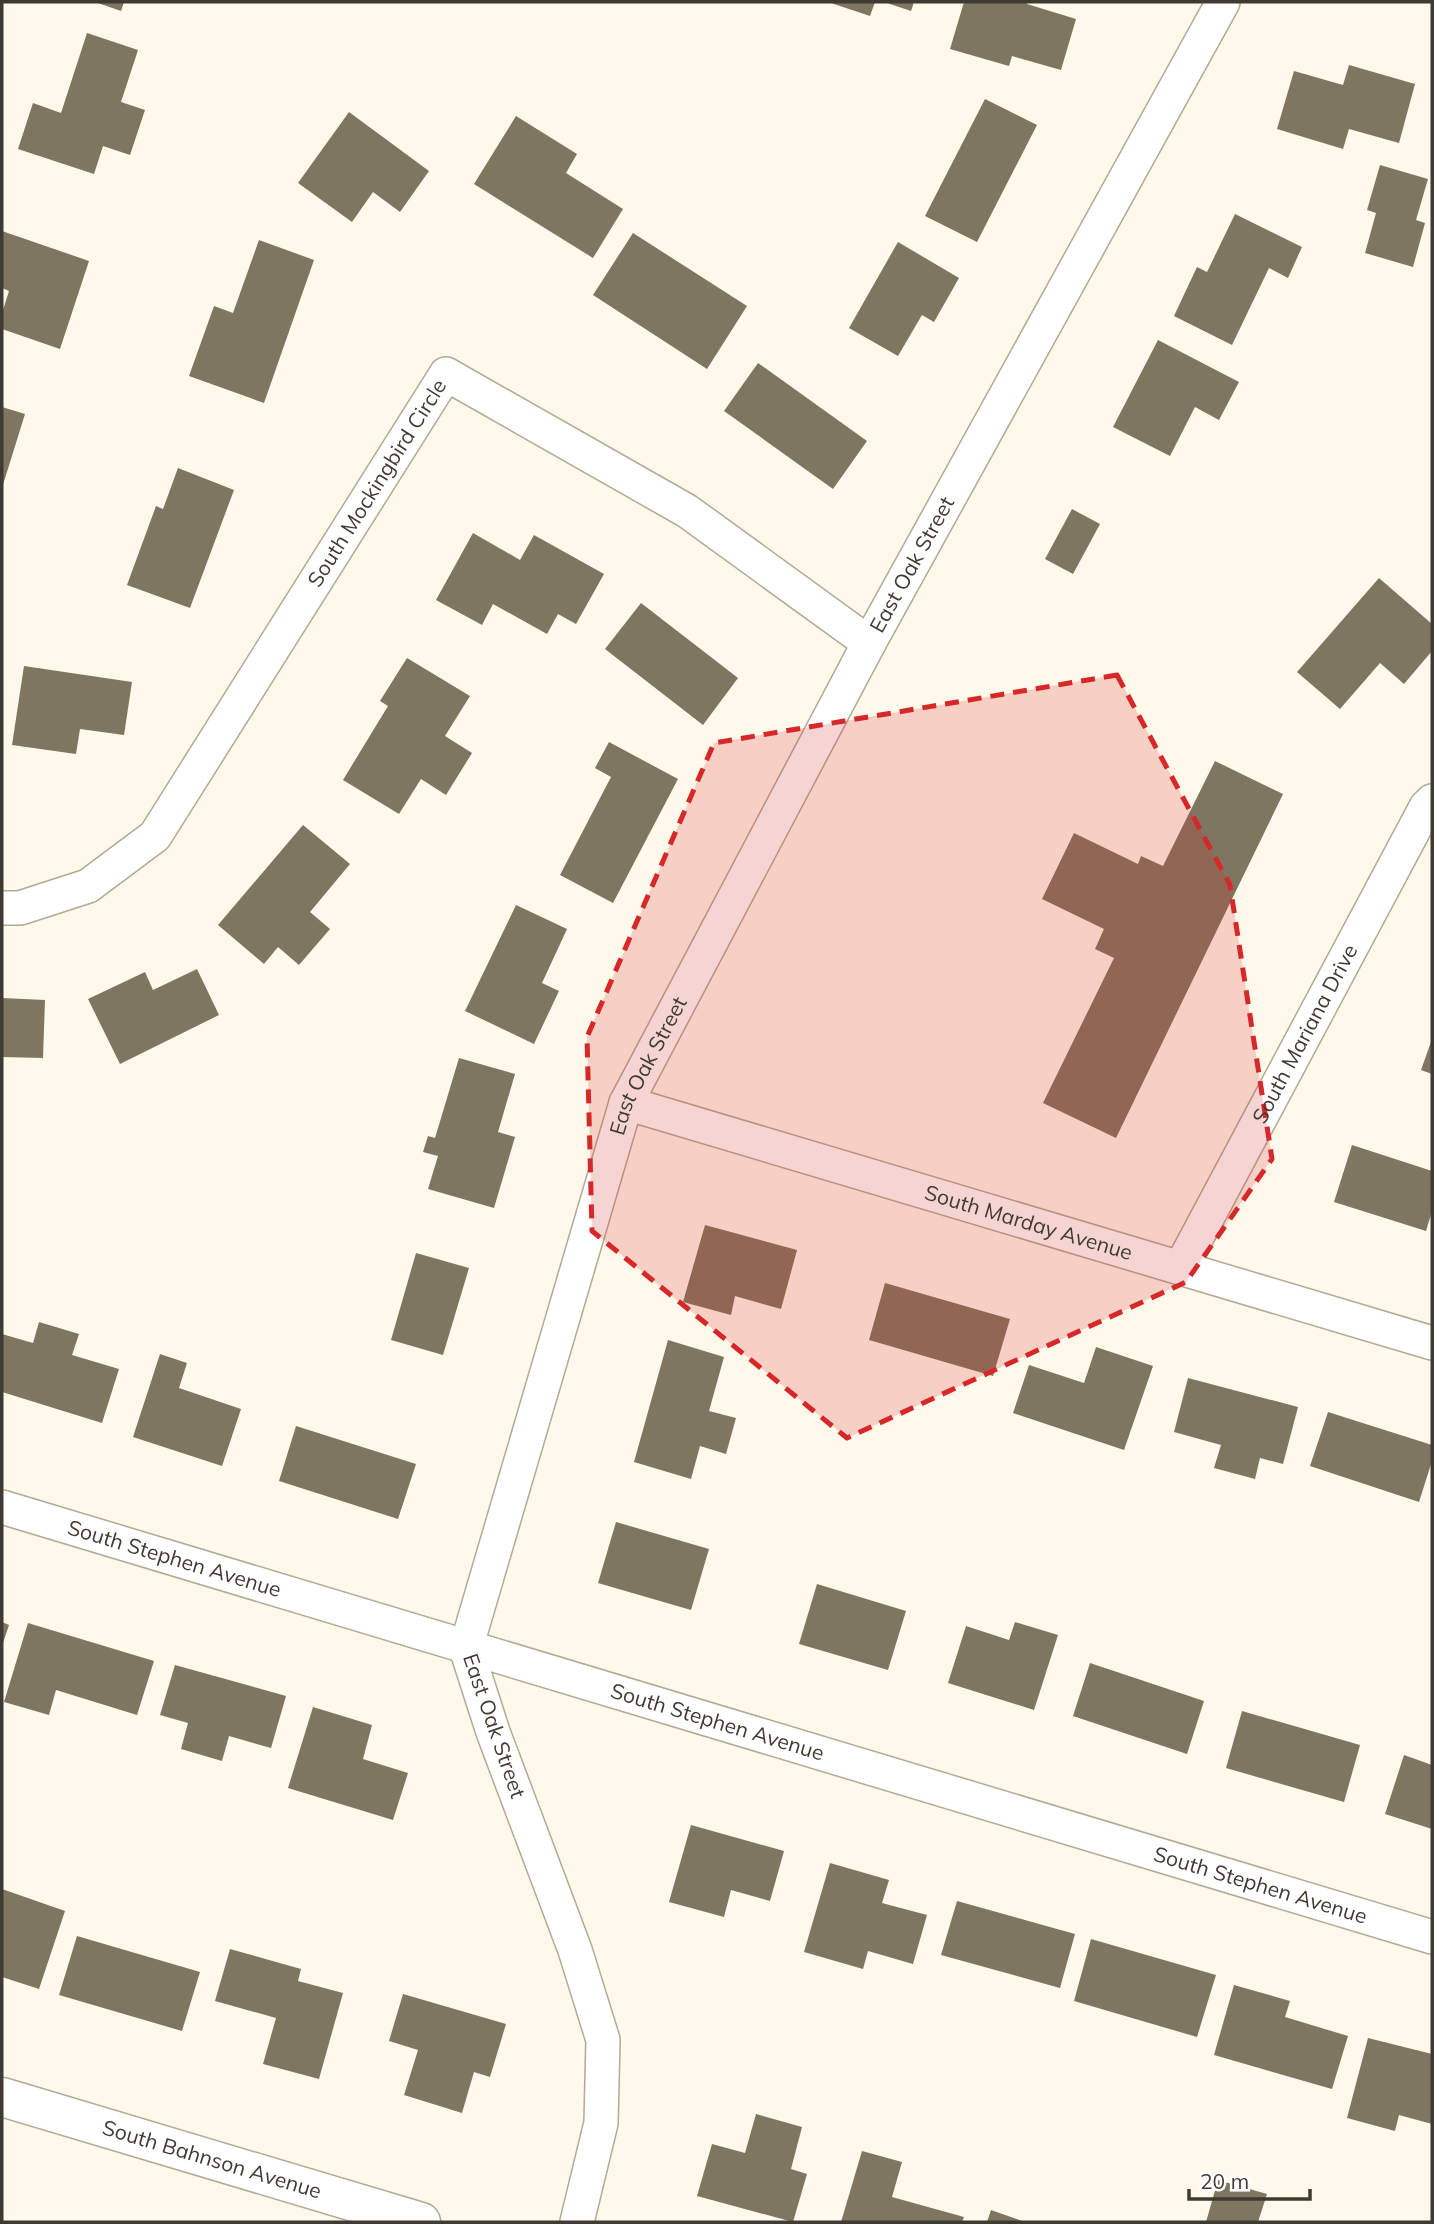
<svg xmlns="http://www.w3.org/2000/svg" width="1434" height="2224" viewBox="0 0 1434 2224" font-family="Mulish,sans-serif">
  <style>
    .building { fill: #7f7661 }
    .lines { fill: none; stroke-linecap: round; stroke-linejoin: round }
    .minor-casing { stroke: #b3aa94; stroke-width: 36 }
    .tertiary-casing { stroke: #b3aa94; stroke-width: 41 }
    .minor { stroke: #fff; stroke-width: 33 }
    .tertiary { stroke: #fff; stroke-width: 38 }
    .marked { fill: #d62828; fill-opacity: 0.2; stroke: #d62828; stroke-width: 5; stroke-dasharray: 14 9; stroke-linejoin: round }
    .labels { text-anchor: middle; stroke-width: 7; stroke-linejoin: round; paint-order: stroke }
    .street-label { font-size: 21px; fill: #3f3b32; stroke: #fff }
  </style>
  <rect width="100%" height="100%" fill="#fff9eb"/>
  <path class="building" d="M95 2H124L121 11Z
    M828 2H875L870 16Z
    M884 2H914L911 11Z
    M964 2H1027V4L1076 19 1061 70 1012 56 1009 66 950 49Z
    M87 33 138 50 121 102 145 110 130 155 103 146 94 174 18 149 33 103 61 113Z
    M1349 65 1415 84 1399 143 1349 129 1343 149 1277 129 1294 71 1343 85Z
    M985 99 1037 125 977 242 925 216Z
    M349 112 429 171 400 212 373 192 352 222 298 183Z
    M516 116 577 154 566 173 623 209 593 258 474 184Z
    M1380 165 1428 179 1416 220 1425 223 1413 267 1365 253 1376 213 1367 210Z
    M1235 214 1302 247 1288 278 1269 268 1232 345 1174 316 1197 267 1207 272Z
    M2 231 89 261 60 349 2 329V313L9 291 2 288Z
    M633 233 747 306 707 369 593 295Z
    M259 240 314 260 264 403 189 376 214 306 233 313Z
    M898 242 959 278 934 322 922 315 898 356 849 328Z
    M1158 340 1239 382 1219 420 1195 407 1170 456 1113 427Z
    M758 363 867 441 833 489 724 411Z
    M2 407 25 414 2 488Z
    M178 468 234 490 190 608 127 585 156 506 163 509Z
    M1072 509 1100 524 1073 574 1045 559Z
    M473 533 520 560 534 535 604 574 576 624 558 614 547 634 493 604 482 625 436 600Z
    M1379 578 1432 624V651L1404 684 1380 663 1340 709 1297 672Z
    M641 603 738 678 703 725 605 649Z
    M407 658 470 696 445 736 472 753 446 795 421 779 399 814 343 780 388 706 380 701Z
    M24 666 132 682 124 735 80 729 76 754 12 745Z
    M609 742 678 779 613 903 560 875 611 777 595 768Z
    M1215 761 1283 794 1116 1138 1043 1103 1114 958 1095 949 1104 929 1042 899 1074 833 1138 864 1141 856 1163 866Z
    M303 825 350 864 310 912 330 929 299 965 278 947 264 964 218 925Z
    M516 905 567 929 542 983 559 991 534 1044 465 1011Z
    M197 969 219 1015 120 1064 88 999 145 972 153 990Z
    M2 998 45 1000 43 1058 2 1057Z
    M1432 1039V1074L1421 1070Z
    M459 1058 515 1074 498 1132 515 1137 494 1208 428 1189 438 1156 423 1152 428 1136 435 1138Z
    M1352 1145 1432 1171V1211L1426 1231 1334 1202Z
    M705 1225 797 1250 781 1309 735 1296 731 1315 683 1302Z
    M416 1253 469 1268 443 1355 391 1340Z
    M885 1283 1010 1319 993 1376 869 1340Z
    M39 1322 79 1334 72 1355 119 1369 102 1423 2 1392V1334L33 1343Z
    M668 1340 724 1357 709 1411 736 1418 726 1454 700 1446 691 1479 634 1462Z
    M1096 1347 1153 1366 1124 1450 1013 1413 1029 1365 1084 1383Z
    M160 1354 187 1363 179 1388 241 1409 222 1466 133 1437Z
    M1188 1378 1298 1407 1283 1464 1260 1458 1255 1479 1214 1468 1221 1445 1174 1432Z
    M1328 1412 1432 1445V1461L1419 1502 1310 1466Z
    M296 1426 416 1464 398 1519 279 1481Z
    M616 1522 709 1549 691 1610 598 1583Z
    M817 1584 906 1611 888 1670 799 1644Z
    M2 1622 9 1625 2 1646Z
    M1015 1622 1058 1635 1034 1710 948 1683 966 1626 1009 1640Z
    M28 1623 154 1661 137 1715 56 1690 49 1715 4 1702Z
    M1090 1663 1204 1701 1187 1754 1073 1716Z
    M175 1665 286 1696 271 1748 229 1736 222 1761 181 1749 188 1723 160 1715Z
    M313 1707 372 1725 363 1759 408 1773 393 1820 288 1788Z
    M1242 1711 1360 1745 1344 1802 1226 1768Z
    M1404 1755 1432 1765V1829L1385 1814Z
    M691 1825 784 1851 770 1901 731 1890 724 1917 669 1902Z
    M830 1863 889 1880 882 1903 927 1915 913 1964 868 1951 863 1969 804 1952Z
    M2 1889 65 1911 39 1989 2 1977Z
    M957 1901 1075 1934 1060 1988 941 1955Z
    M77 1936 200 1972 182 2031 59 1995Z
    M1091 1939 1216 1975 1197 2037 1074 2001Z
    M230 1949 301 1969 298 1981 343 1993 319 2079 263 2064 276 2018 215 2001Z
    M1234 1985 1290 2001 1285 2017 1348 2036 1332 2089 1214 2055Z
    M403 1994 506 2024 490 2077 474 2072 462 2113 404 2095 418 2050 389 2041Z
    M1368 2038 1432 2054V2124L1399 2115 1395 2131 1347 2118Z
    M756 2114 802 2127 791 2169 807 2174 793 2222 697 2196 712 2144 745 2153Z
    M862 2151 902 2162 892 2197 964 2217 962 2222H841Z
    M1218 2180 1267 2194 1258 2222H1206Z
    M991 2210 1025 2222H987Z"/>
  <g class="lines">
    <defs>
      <g id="minor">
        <path id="s1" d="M2 908H20L88 886 155 836 446 374 687 511 869 643"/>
        <path id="s2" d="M626 1103 1432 1343"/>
        <path id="s3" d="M1181 1267 1426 807 1432 801"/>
        <path id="s4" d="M2 1507 1432 1937"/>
        <path id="s5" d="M577 2222 601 2123 603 2040 575 1950 493 1732 466 1648 626 1103 869 643 1223 2"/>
      </g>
      <g id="tertiary">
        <path id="s6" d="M2 2097 421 2222"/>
      </g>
    </defs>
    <use href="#minor" class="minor-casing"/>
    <use href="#tertiary" class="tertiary-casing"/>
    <use href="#minor" class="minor"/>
    <use href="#tertiary" class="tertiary"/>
  </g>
  <path class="marked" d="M1117 675 1230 885 1272 1159 1186 1282 847 1438 592 1231 587 1037 714 743Z"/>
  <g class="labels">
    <g class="street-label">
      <text dy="7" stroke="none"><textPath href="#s1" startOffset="590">South Mockingbird Circle</textPath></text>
      <text dy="7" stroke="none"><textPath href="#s5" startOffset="1778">East Oak Street</textPath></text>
      <text dy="7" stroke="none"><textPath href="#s3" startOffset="264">South Mariana Drive</textPath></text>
      <text dy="7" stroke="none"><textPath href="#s5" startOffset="1211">East Oak Street</textPath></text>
      <text dy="7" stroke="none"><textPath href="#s2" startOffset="420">South Marday Avenue</textPath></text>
      <text dy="7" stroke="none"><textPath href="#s4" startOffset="180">South Stephen Avenue</textPath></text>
      <text dy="7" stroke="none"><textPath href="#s4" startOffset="747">South Stephen Avenue</textPath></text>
      <text transform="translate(494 1726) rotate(71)" y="7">East Oak Street</text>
      <text dy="7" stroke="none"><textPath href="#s4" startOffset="1314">South Stephen Avenue</textPath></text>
      <text dy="7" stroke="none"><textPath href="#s6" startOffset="219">South Bahnson Avenue</textPath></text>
    </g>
  </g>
  <rect width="1434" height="2224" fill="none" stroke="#3f3b32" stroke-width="7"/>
  <path d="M1189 2189v10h121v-10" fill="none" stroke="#3f3b32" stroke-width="3.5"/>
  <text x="1200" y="2189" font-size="21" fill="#3f3b32" stroke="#ffffff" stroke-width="5" paint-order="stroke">20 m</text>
</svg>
